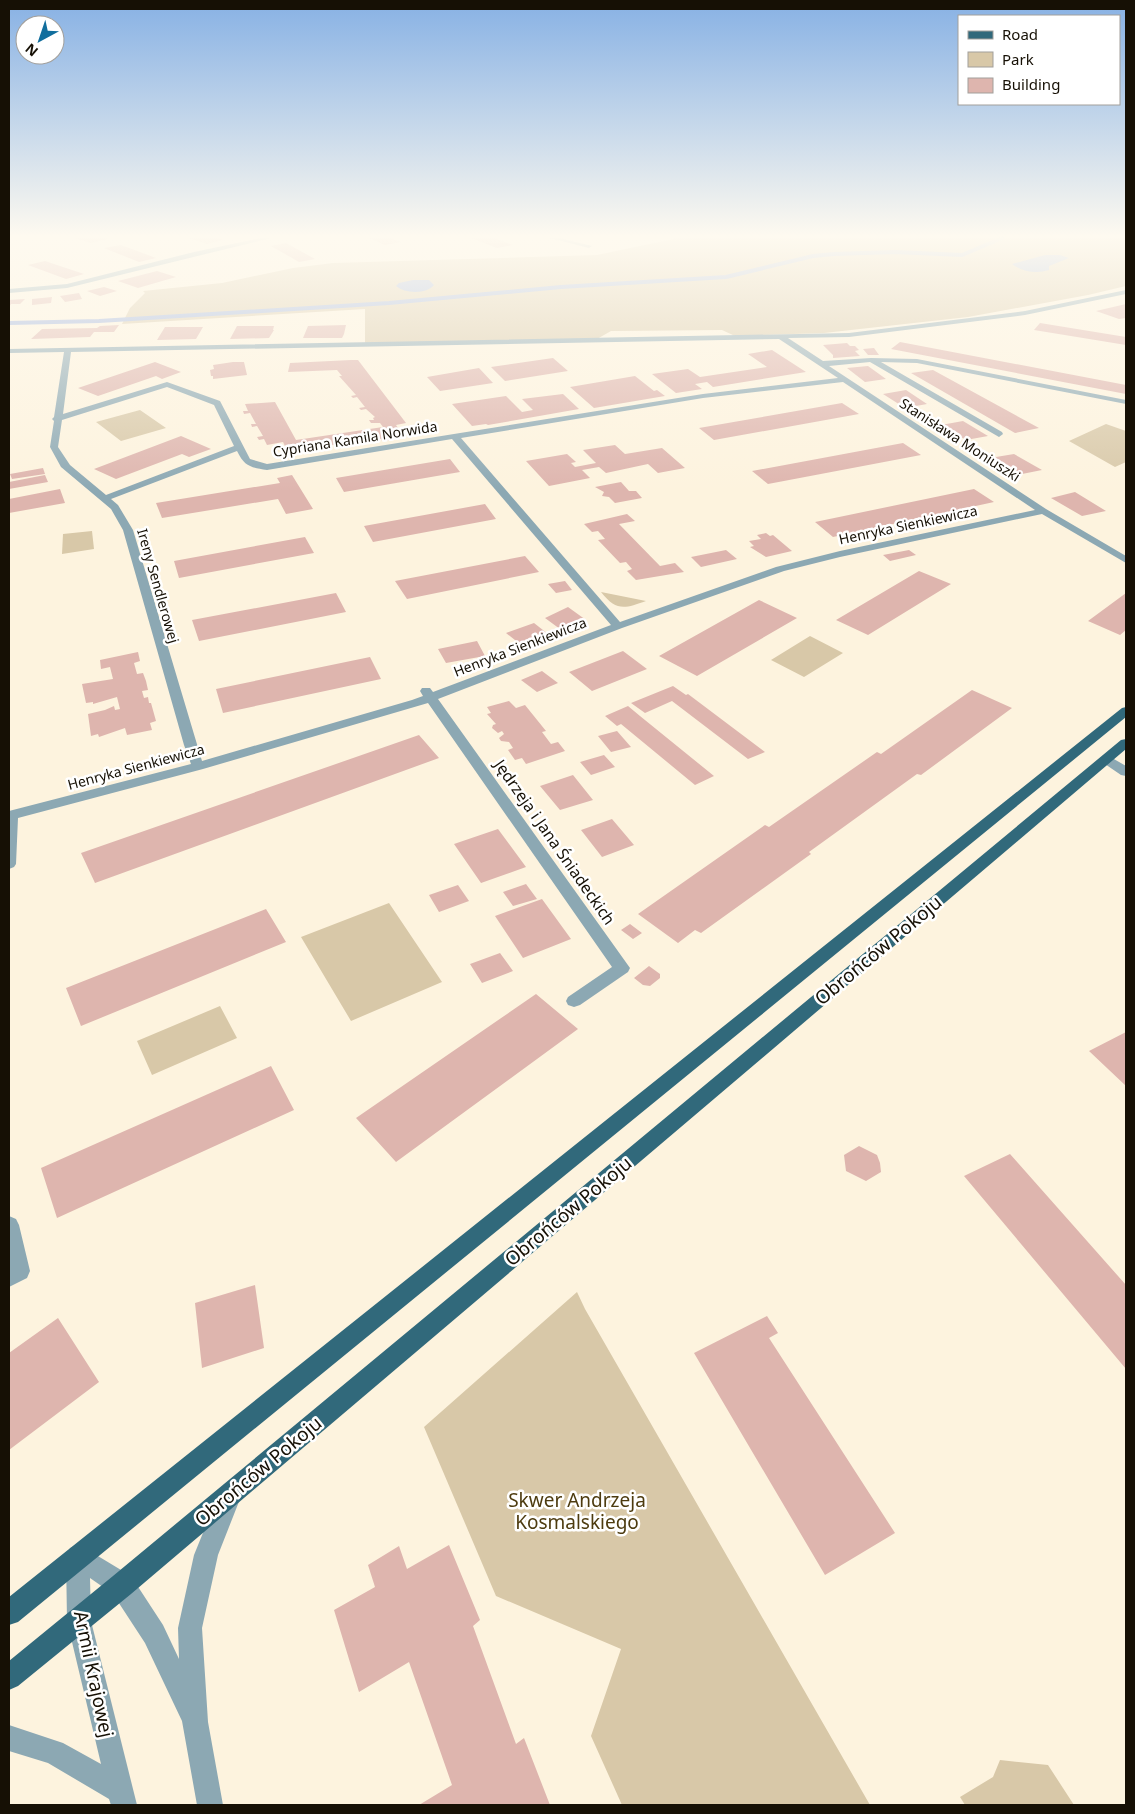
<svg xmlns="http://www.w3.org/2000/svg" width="1135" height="1814" viewBox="0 0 1135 1814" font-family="'Noto Sans',sans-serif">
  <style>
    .green { fill: #d8c8a8 }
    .water { fill: #95addf }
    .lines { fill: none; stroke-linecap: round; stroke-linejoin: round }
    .stream { stroke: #95addf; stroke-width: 4 }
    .building { fill: #deb5ae }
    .minor { fill: #8ca8b3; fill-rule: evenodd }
    .major { fill: #31697b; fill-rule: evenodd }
    .labels { text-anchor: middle; stroke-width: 5; stroke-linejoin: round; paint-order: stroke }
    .far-street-label { font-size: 14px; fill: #161005; stroke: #fff }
    .street-label { font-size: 16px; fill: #161005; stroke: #fff }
    .near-street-label { font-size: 19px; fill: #161005; stroke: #fff }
    .near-park-label { font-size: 19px; fill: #4d3b0f; stroke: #fff }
  </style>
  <rect width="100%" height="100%" fill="#fdf3de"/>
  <path class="green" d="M678 238H1126V286L1088 295 968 317 824 333 735 336 722 330 611 331 597 339 365 343V309L122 324 130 308 145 293 143 291 222 283 293 268 333 263 597 255Z
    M140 410 166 428 121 441 96 422Z
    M1106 424 1126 431V462L1115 467 1069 441Z
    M92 531 94 549 62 554 63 534Z
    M601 592 646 601C624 609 616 611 601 592Z
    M810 636 843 653 804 677 771 660Z
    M389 903 442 982 351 1021 301 937Z
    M220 1006 237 1038 152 1075 137 1041Z
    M577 1292 585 1309 870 1805H622L591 1736 621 1649 496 1596 424 1427Z
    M1000 1760 1048 1765 1074 1805H965L960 1797 993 1777Z"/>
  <path class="water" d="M1045 255H1060L1069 258 1049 266V270C1037 274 1022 272 1012 264Z
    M413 280H429L434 285C427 294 405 294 396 286L399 283Z"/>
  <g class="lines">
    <path class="stream" d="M9 323 99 321 389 303 561 287 726 277 813 256 834 254 895 252 962 255 1002 238"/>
  </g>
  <path class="building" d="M75 238H104L108 239 91 243Z
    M189 238H216L223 240 207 244Z
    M369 238H390L401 242 385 245Z
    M471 238H494L513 245 497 248Z
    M286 243 315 259 299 262 271 246Z
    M121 245 156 258 139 262 104 248Z
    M45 261 84 274 66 279 28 265Z
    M157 271 176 277 138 288 118 281Z
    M104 287 117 291 100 296 87 291Z
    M79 293 82 299 65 302 60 296Z
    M52 297 51 303 32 305V299Z
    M25 299 20 304H11L9 307V300Z
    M1126 304V318L1119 319 1096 311Z
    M1040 323 1126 337V345L1034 330Z
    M119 325 114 332H94L90 337 31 339 42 329 97 328 100 326Z
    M346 325 344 334 342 338H303L308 326Z
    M237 326H274L273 330H274L269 338 230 339Z
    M165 327H203L196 339 157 340Z
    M900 342 1126 385V394L891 349Z
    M847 343 850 346H855L859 350 855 351 860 356 833 358V355L823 345Z
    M874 348 879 355H868L863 349Z
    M772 350 806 372 713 387 707 382 695 384 702 389 676 393 652 374 688 369 700 377 767 367 748 354Z
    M553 358 568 371 505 381 491 367Z
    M351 360H358L406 423 396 425 403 435 388 438 390 440 382 441 381 439H375L357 441 352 443 353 445 347 446 346 444H339L321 447 317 449 318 451 312 452 311 450 299 452 296 446 286 448 283 442 267 445 264 439 259 440 257 437 263 436 257 426 252 427 251 424H256L250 413 244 414 243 411H248L245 404 275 402 296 440 383 427 380 423H371L369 420H374L373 418 375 417 366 409 361 410 359 408 365 407 357 397 353 398 351 396 356 395 339 376H342L337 370 288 372 290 363Z
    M155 362 181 372 162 379 156 376 98 396 78 388Z
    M233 362H244L247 375 213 379V376H211L210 370 214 369 213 365Z
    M868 366 886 379 865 382 847 368Z
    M479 368 493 383 440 391 427 377Z
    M933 370 1039 428 1015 433 911 373Z
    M635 376 654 391 657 390 665 396 594 408 570 387Z
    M906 390 927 404 905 408 883 394Z
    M563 394 579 409 488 425 486 424 472 426 452 404 506 396 522 412 533 410 522 399Z
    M842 403 859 414 714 440 699 428Z
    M963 421 988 436 966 440 941 425Z
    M181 436 211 449 189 457 182 454 116 479 94 469Z
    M903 443 921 455 768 484 752 471Z
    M615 445 625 454 662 448 685 468 658 473 648 464 606 473 599 467 582 470 590 478 549 486 526 461 567 454 576 462 571 463 575 467 596 463 583 450Z
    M1014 454 1042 470 1017 475 990 458Z
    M450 459 460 472 344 492 336 478Z
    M43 468 45 474 12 479 10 474Z
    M45 475 48 482 9 489V482Z
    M292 475 313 509 286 514 278 499 162 518 156 503 280 483 277 478Z
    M621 482 629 491H636L642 498 615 503 609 497 602 496 604 492 595 487Z
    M60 489 65 503 9 513V499Z
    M974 489 994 502 833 537 815 522Z
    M1075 492 1106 511 1082 516 1051 498Z
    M485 504 496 519 373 542 364 526Z
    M627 514 635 521 619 524 660 566 675 563 684 572 636 580 627 571 632 569 626 562 620 563 598 540 605 539 598 531 592 532 584 524Z
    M766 533 770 536 773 535 792 551 766 557 750 547 754 546 749 541 761 539 757 535Z
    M305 537 314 553 179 578 174 561Z
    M726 550 737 559 701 567 691 557Z
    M909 550 916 555 890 561 883 555Z
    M525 556 539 572 407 599 395 581Z
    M919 571 951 584 868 635 836 620Z
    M565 581 572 590 556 593 548 584Z
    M336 593 346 612 199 641 192 620Z
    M1126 593V630L1120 635 1088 621Z
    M759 600 797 618 697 676 659 656Z
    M568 607 586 620 560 629 545 618Z
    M534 623 548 634 520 644 506 633Z
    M477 641 485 656 446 663 438 649Z
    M623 651 647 669 592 691 569 672Z
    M138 652 140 661 134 663 137 674 143 673 146 681 148 690 142 691 144 698 148 697 149 703H151L156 721 150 723 152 730 127 735 125 728 99 737 98 734 91 736 88 714 105 710 114 706 115 710 120 709 117 697 93 704V702L86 703 82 684 113 679 110 667 101 669 100 660Z
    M370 657 381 679 223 713 216 689Z
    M542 671 558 683 537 692 521 680Z
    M673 686 686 695 688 694 765 752 748 759 672 701 645 713 631 703Z
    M972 690 1012 708 921 775 917 774 809 852 811 854 701 933 695 930 678 943 638 914 765 825 769 827 877 752 881 754Z
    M509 701 516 708 525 705 546 731 542 732 551 744 558 742 565 751 526 764 522 758 515 760 508 750 513 748 509 742 501 741 499 738 504 734 502 731 498 733 492 728 493 725 496 724 487 714 491 713 487 707Z
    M628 706 640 716 714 776 695 785 621 724 617 726 605 716Z
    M617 731 631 747 611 752 598 736Z
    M419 735 439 758 95 883 81 853Z
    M604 755 615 767 591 775 580 762Z
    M573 775 593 800 560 810 540 786Z
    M612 819 634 845 602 857 581 830Z
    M498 829 526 867 481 883 454 844Z
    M526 884 537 899 513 906 503 892Z
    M458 885 469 901 439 912 429 895Z
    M542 899 571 939 523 958 495 916Z
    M266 909 286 942 81 1026 66 988Z
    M630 924 642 933 633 939 621 930Z
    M500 953 513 971 482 983 470 964Z
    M649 966 660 974V978L650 986 643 985 634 978Z
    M536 994 578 1029 396 1162 356 1118Z
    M1126 1032V1086L1089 1051Z
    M271 1066 294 1110 57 1218 41 1168Z
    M859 1146 877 1155 880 1163 881 1172 866 1181 846 1171 844 1155Z
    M1010 1154 1126 1285V1369L964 1176Z
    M255 1285 264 1348 202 1368 195 1303Z
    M767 1316 778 1333 769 1338 895 1533 825 1575 694 1353Z
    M58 1318 99 1382 9 1450V1353Z
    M449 1545 480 1620 473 1626 516 1744 524 1738 550 1805H419L452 1785 409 1662 359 1692 334 1610 375 1587 368 1565 399 1546 407 1569Z"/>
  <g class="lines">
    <path class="minor" d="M261 238H271L67 288 9 293V289L67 284 194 252Z
      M550 238H559L592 246 589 248Z
      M1126 290V294L1025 315 849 337 788 338 823 361 871 358 917 359 1126 400V404L917 363 881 362 1002 432 1003 434 999 437 870 362 829 366 1046 509 1126 556V563L1042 514 840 557 784 571 622 628 438 699 630 968 628 972 580 1005 574 1007 568 1005 566 1001 568 997 612 967 428 703 203 769 18 818 16 864 14 867 9 869V811L191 764 184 745 123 530 111 509 61 467 50 447 54 421 52 419 54 417 64 352 9 353V349L849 333 1025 311ZM779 339 838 378 703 394 267 464 250 459 220 401 167 382 63 414 71 352ZM843 382 1035 510 840 551 776 567 620 622 461 438 703 398ZM167 387 214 405 234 446 106 495 70 465 58 447 62 420ZM452 439 611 625 433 692 430 688H422L420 691 423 696 412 700 202 761 133 530 118 505 111 499 237 451C245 467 250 467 267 470Z
      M1107 755 1126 766V776L1121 775 1102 762 1101 759Z
      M9 1216 16 1219 19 1225 30 1271 27 1278 9 1287Z
      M228 1487 236 1491 240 1499 218 1555 202 1628 208 1722 223 1805H197L182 1721 145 1643 113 1594 90 1578 91 1621 137 1805H111L109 1799 48 1763 9 1751V1725L63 1743 101 1764 67 1621 66 1556 70 1548 78 1544 131 1576 163 1625 179 1659 178 1628 194 1555 220 1491Z"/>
    <path class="major" d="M1126 707V717L18 1622 9 1625V1597L1122 708Z
      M1126 739V749L131 1594 18 1686 9 1690V1661L113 1576 1121 740Z"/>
  </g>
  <linearGradient id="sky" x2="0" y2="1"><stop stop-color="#87b1e4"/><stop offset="0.48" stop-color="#fefaf0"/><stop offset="1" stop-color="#fefaf0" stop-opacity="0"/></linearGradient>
  <rect width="1135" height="492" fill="url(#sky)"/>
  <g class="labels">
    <g class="far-street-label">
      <text transform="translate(355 439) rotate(-9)" y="5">Cypriana Kamila Norwida</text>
      <text transform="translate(960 440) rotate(33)" y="5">Stanisława Moniuszki</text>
      <text transform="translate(908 525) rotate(-12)" y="5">Henryka Sienkiewicza</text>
      <text transform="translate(158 586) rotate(74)" y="5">Ireny Sendlerowej</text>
      <text transform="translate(520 647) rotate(-21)" y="5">Henryka Sienkiewicza</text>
      <text transform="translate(136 767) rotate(-15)" y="5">Henryka Sienkiewicza</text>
    </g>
    <g class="street-label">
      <text transform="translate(555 842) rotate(55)" y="6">Jędrzeja i Jana Śniadeckich</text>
    </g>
    <g class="near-street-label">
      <text transform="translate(878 950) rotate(-40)" y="7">Obrońców Pokoju</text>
      <text transform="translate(568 1211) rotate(-40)" y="7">Obrońców Pokoju</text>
      <text transform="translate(258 1471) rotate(-40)" y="7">Obrońców Pokoju</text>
      <text transform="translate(94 1674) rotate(78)" y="7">Armii Krajowej</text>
    </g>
    <g class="near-park-label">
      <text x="577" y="1507">Skwer Andrzeja<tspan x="577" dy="22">Kosmalskiego</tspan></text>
    </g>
  </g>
  <rect width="1135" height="1814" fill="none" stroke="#161005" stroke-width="20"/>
  <rect x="958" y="15" width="162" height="90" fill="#ffffff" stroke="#a29f9b"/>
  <rect x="968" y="31" width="25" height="8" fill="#31697b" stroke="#a29f9b"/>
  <text x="1002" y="40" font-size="15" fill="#161005">Road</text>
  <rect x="968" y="52" width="25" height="15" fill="#d8c8a8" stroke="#a29f9b"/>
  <text x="1002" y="65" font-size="15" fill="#161005">Park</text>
  <rect x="968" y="78" width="25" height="15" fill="#deb5ae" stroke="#a29f9b"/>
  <text x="1002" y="90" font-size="15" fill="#161005">Building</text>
  <g transform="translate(40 40) rotate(220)"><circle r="24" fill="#ffffff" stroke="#a29f9b"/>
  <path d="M0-4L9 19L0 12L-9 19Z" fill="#116e9d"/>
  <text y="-8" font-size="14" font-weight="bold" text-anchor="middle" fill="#161005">N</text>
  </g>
</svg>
